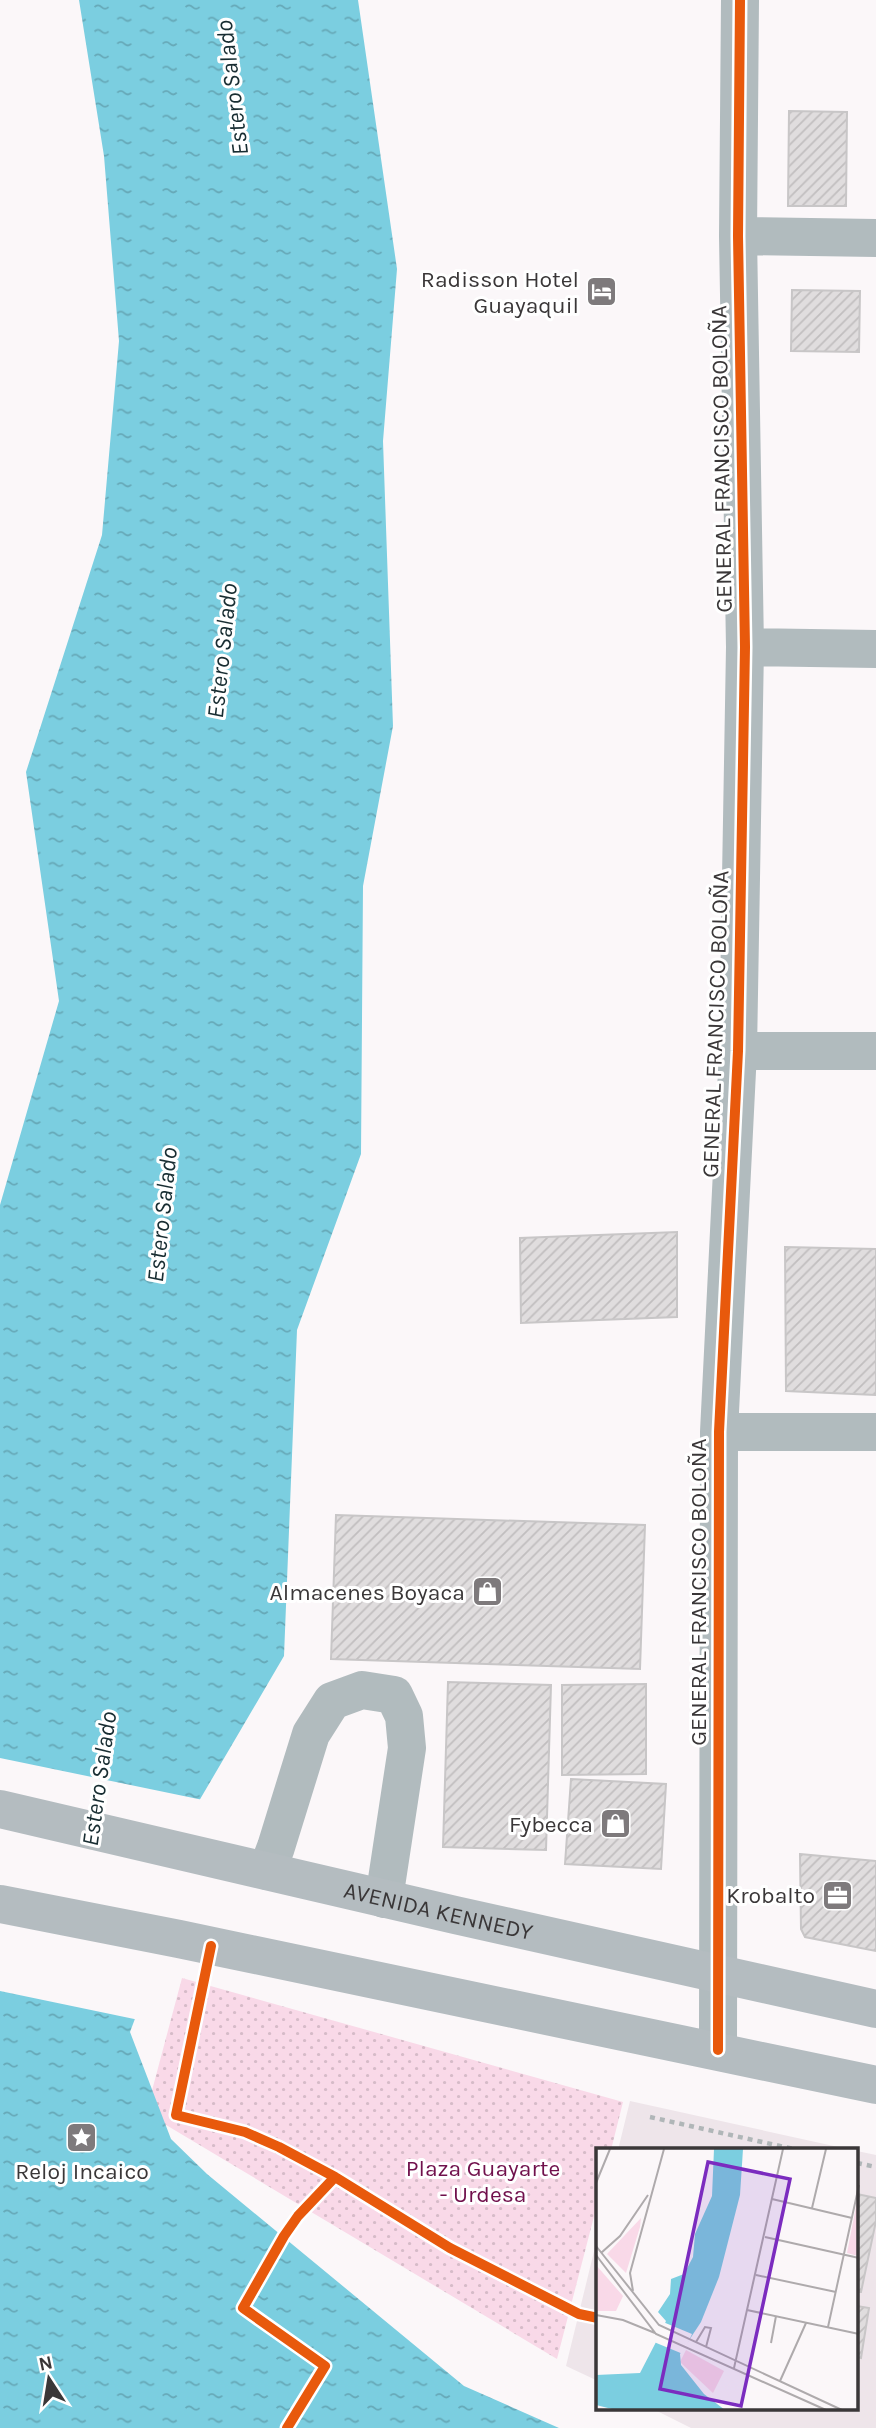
<svg xmlns="http://www.w3.org/2000/svg" width="876" height="2428" viewBox="0 0 876 2428" font-family="Karla,sans-serif">
  <style>
    .built { fill: #eee5ea }
    .park { fill: url(#park-dots) }
    .water { fill: url(#water-ripples) }
    .pier { fill: #fbf7f9 }
    .building { fill: url(#building-hatch); stroke: #c8c6c7; stroke-width: 2 }
    .lines { fill: none; stroke-linecap: round; stroke-linejoin: round }
    .path { stroke: #b0b6b8; stroke-width: 4.5; stroke-dasharray: 5 5; stroke-linecap: butt }
    .minor { stroke: #b1bbbe; stroke-width: 38 }
    .major { stroke: #b4bcc0; stroke-width: 38 }
    .cycleway-casing { stroke: #fff; stroke-width: 15 }
    .cycleway { stroke: #e8590c; stroke-width: 10 }
    .labels { text-anchor: middle; stroke-width: 6; stroke-linejoin: round; paint-order: stroke }
    .poi-label { font-size: 23px; fill: #3a3738; stroke: #fff; text-anchor: end }
    .street-label { font-size: 23px; fill: #3a3738; stroke: #fff }
    .park-label { font-size: 23px; fill: #70104c; stroke: #fff }
    .water-label { font-size: 24px; font-style: italic; fill: #182d32; stroke: #fff }
    .inset-road { fill: none; stroke: #aeaaac; stroke-width: 2 }
    .view { fill: #7b2cbf; fill-opacity: 0.15; stroke: #7b2cbf; stroke-width: 3.5 }
    .inset-edge { fill: none; stroke: #3a3738; stroke-width: 3.5 }
  </style>
  <defs>
    <pattern id="park-dots" width="8" height="8" patternUnits="userSpaceOnUse" patternTransform="scale(1.75)"><rect width="8" height="8" fill="#f9d9e8"/><path d="M2 2h.1M6 6h.1" fill="none" stroke="#d6bbc8" stroke-width="1.8" stroke-linecap="round"/></pattern>
    <pattern id="water-ripples" width="26" height="14" patternUnits="userSpaceOnUse" patternTransform="scale(1.75)"><rect width="26" height="14" fill="#7bcee0"/><path d="M2 4q2-2 4 0t4 0M15 11q2-2 4 0t4 0" fill="none" stroke="#66a8b7"/></pattern>
    <pattern id="building-hatch" width="6" height="6" patternUnits="userSpaceOnUse" patternTransform="scale(1.75)"><rect width="6" height="6" fill="#e0ddde"/><path d="M-1 1l2-2M0 6l6-6M5 7l2-2" fill="none" stroke="#c1bebf"/></pattern>
  </defs>
  <rect width="100%" height="100%" fill="#fbf7f9"/>
  <path class="built" d="M630 2101 852 2150H618Z
    M857 2151 876 2155V2428H691L653 2409H857Z
    M598 2235V2381L566 2366Z"/>
  <path class="park" d="M182 1978 623 2102 611 2150H598V2201L557 2359 146 2113Z"/>
  <path class="water" d="M79 0H358L397 269 383 441 393 726 363 886 361 1154 297 1330 284 1656 199 1801 154 1968 130 2032 171 2139 207 2174 464 2386 559 2428H0V1205L59 1001 26 772 102 535 119 341 104 156Z"/>
  <path class="pier" d="M0 1758 203 1800 158 1969 139 2020 0 1991Z"/>
  <path class="building" d="M789 111 847 112 846 206H788Z
    M792 290 860 291 859 352 791 351Z
    M677 1232V1317L521 1323 520 1238Z
    M785 1247 876 1249V1395L786 1391Z
    M336 1515 645 1525 640 1669 331 1659Z
    M448 1682 551 1685 546 1850 443 1847Z
    M646 1684V1774L562 1775V1685Z
    M571 1779 666 1784 661 1869 565 1864Z
    M800 1854 876 1861V1951L805 1937 801 1929Z
    M857 2194 876 2198V2221L861 2292H857Z
    M857 2306 869 2308 861 2358 857 2357Z"/>
  <g class="lines">
    <path class="path" d="M650 2117 798 2150
      M857 2163 876 2167"/>
    <path class="minor" d="M738 236 876 238
      M745 647 876 649
      M738 1051H876
      M719 1432H876
      M267 1871 276 1847 311 1734 332 1701 362 1690 394 1695 404 1716 407 1748 384 1899
      M718 2050 719 1432 738 1051 745 647 738 236 740 0"/>
    <g class="major">
      <path id="s1" d="M0 1809 455 1915 876 2009"/>
      <path d="M0 1904 179 1939 876 2085"/>
    </g>
    <defs>
      <path id="cycleway" d="M211 1946 176 2115 245 2132 279 2147 335 2177 450 2248 579 2314 598 2318
        M718 2050 719 1432 738 1051 745 647 738 236 740 0
        M287 2428 325 2366 243 2308 284 2236 298 2216 335 2177"/>
    </defs>
    <use href="#cycleway" class="cycleway-casing"/>
    <use href="#cycleway" class="cycleway"/>
  </g>
  <defs>
    <symbol id="hotel-square" viewBox="-11 -11 22 22"><rect x="-9" y="-9" width="18" height="18" rx="4" fill="#7e7a7c" stroke="#fff"/><path d="M-6-4.5h1.5V1H6V5H4.5V3h-9V5H-6ZM-4 0a1.8 1.8 0 1 1 3.6 0ZM.5 0V-2.5h3Q6-2.5 6 0Z" fill="#fff"/></symbol>
    <symbol id="shop-square" viewBox="-11 -11 22 22"><rect x="-9" y="-9" width="18" height="18" rx="4" fill="#7e7a7c" stroke="#fff"/><path d="M-5-2.5h2.3a2.7 3.5 0 0 1 5.4 0H5L5.5 6h-11ZM-1.5-2.5h3a1.5 2.3 0 0 0-3 0Z" fill="#fff"/></symbol>
    <symbol id="office-square" viewBox="-11 -11 22 22"><rect x="-9" y="-9" width="18" height="18" rx="4" fill="#7e7a7c" stroke="#fff"/><path d="M-6-3h4V-5.5h4V-3h4V5H-6ZM-1-4.5V-3h2v-1.5ZM-6 0V1H6V0Z" fill="#fff"/></symbol>
    <symbol id="sight-square" viewBox="-11 -11 22 22"><rect x="-9" y="-9" width="18" height="18" rx="4" fill="#7e7a7c" stroke="#fff"/><path d="M0-6L1.8-2.2L6-1.7L2.9 1.2L3.7 5.4L0 3.3L-3.7 5.4L-2.9 1.2L-6-1.7L-1.8-2.2Z" fill="#fff"/></symbol>
  </defs>
  <g fill-rule="evenodd">
    <use href="#hotel-square" x="584" y="274" width="35" height="35"/>
    <use href="#shop-square" x="470" y="1574" width="35" height="35"/>
    <use href="#shop-square" x="598" y="1806" width="35" height="35"/>
    <use href="#office-square" x="820" y="1878" width="35" height="35"/>
    <use href="#sight-square" x="64" y="2120" width="35" height="35"/>
  </g>
  <g class="labels">
    <g class="poi-label">
      <text x="579" y="287">Radisson Hotel<tspan x="579" dy="26">Guayaquil</tspan></text>
      <text x="465" y="1600">Almacenes Boyaca</text>
      <text x="593" y="1832">Fybecca</text>
      <text x="815" y="1903">Krobalto</text>
      <text x="82" y="2179" text-anchor="middle">Reloj Incaico</text>
    </g>
    <g class="street-label">
      <text transform="translate(721 459) rotate(-91)" y="8">GENERAL FRANCISCO BOLOÑA</text>
      <text transform="translate(715 1024) rotate(-88)" y="8">GENERAL FRANCISCO BOLOÑA</text>
      <text transform="translate(698 1592) rotate(-90)" y="8">GENERAL FRANCISCO BOLOÑA</text>
      <text dy="8" stroke="none"><textPath href="#s1" startOffset="450">AVENIDA KENNEDY</textPath></text>
    </g>
    <g class="park-label">
      <text x="483" y="2176">Plaza Guayarte<tspan x="483" dy="26">- Urdesa</tspan></text>
    </g>
    <g class="water-label">
      <text transform="translate(232 88) rotate(-97)" y="8">Estero Salado</text>
      <text transform="translate(222 651) rotate(-84)" y="8">Estero Salado</text>
      <text transform="translate(162 1215) rotate(-84)" y="8">Estero Salado</text>
      <text transform="translate(99 1779) rotate(-82)" y="8">Estero Salado</text>
    </g>
  </g>
  <g transform="translate(596 2148)">
    <rect width="262" height="262" fill="#fbf7f9"/>
    <path d="M262 48V108L251 105Z" fill="#f9d9e8"/>
    <path d="M45 70 44 79 30 125 11 106ZM0 117 27 148 20 163H0ZM90 202 128 223 117 245 84 214Z" fill="#f9d9e8"/>
    <path d="M118 1H147L144 47 123 129 105 174 84 206 85 217 108 246 129 262H20L0 257V227L44 225 59 196 70 173 62 164 74 146 75 131 88 126 97 109 99 86 116 48Z" fill="#7bcee0"/>
    <path d="M67 174 96 186 87 206 58 194Z" fill="#fbf7f9"/>
    <path class="inset-road" d="M0 35 14 1M176 51 256 70M216 60 230 1M169 89 263 110M0 98 63 177 246 262M5 105 24 88 52 47M0 107 60 186 230 262M160 127 240 144M37 143 34 125 68 1M151 162 263 186M0 167 27 172 59 185M232 179 263 37M100 194 109 179 115 180 110 199M175 195 180 168M138 220 187 1M184 233 210 175"/>
    <path class="view" d="M112 14 194 31 145 258 64 241Z"/>
    <rect width="262" height="262" class="inset-edge"/>
  </g>
  <g transform="translate(49 2379) rotate(348)" stroke="#ffffff" stroke-width="5" paint-order="stroke">
  <path d="M0-5L12 26L0 18L-12 26Z" fill="#3a3738"/>
  <text y="-10" font-size="19" font-weight="bold" text-anchor="middle" fill="#3a3738">N</text>
  </g>
</svg>
